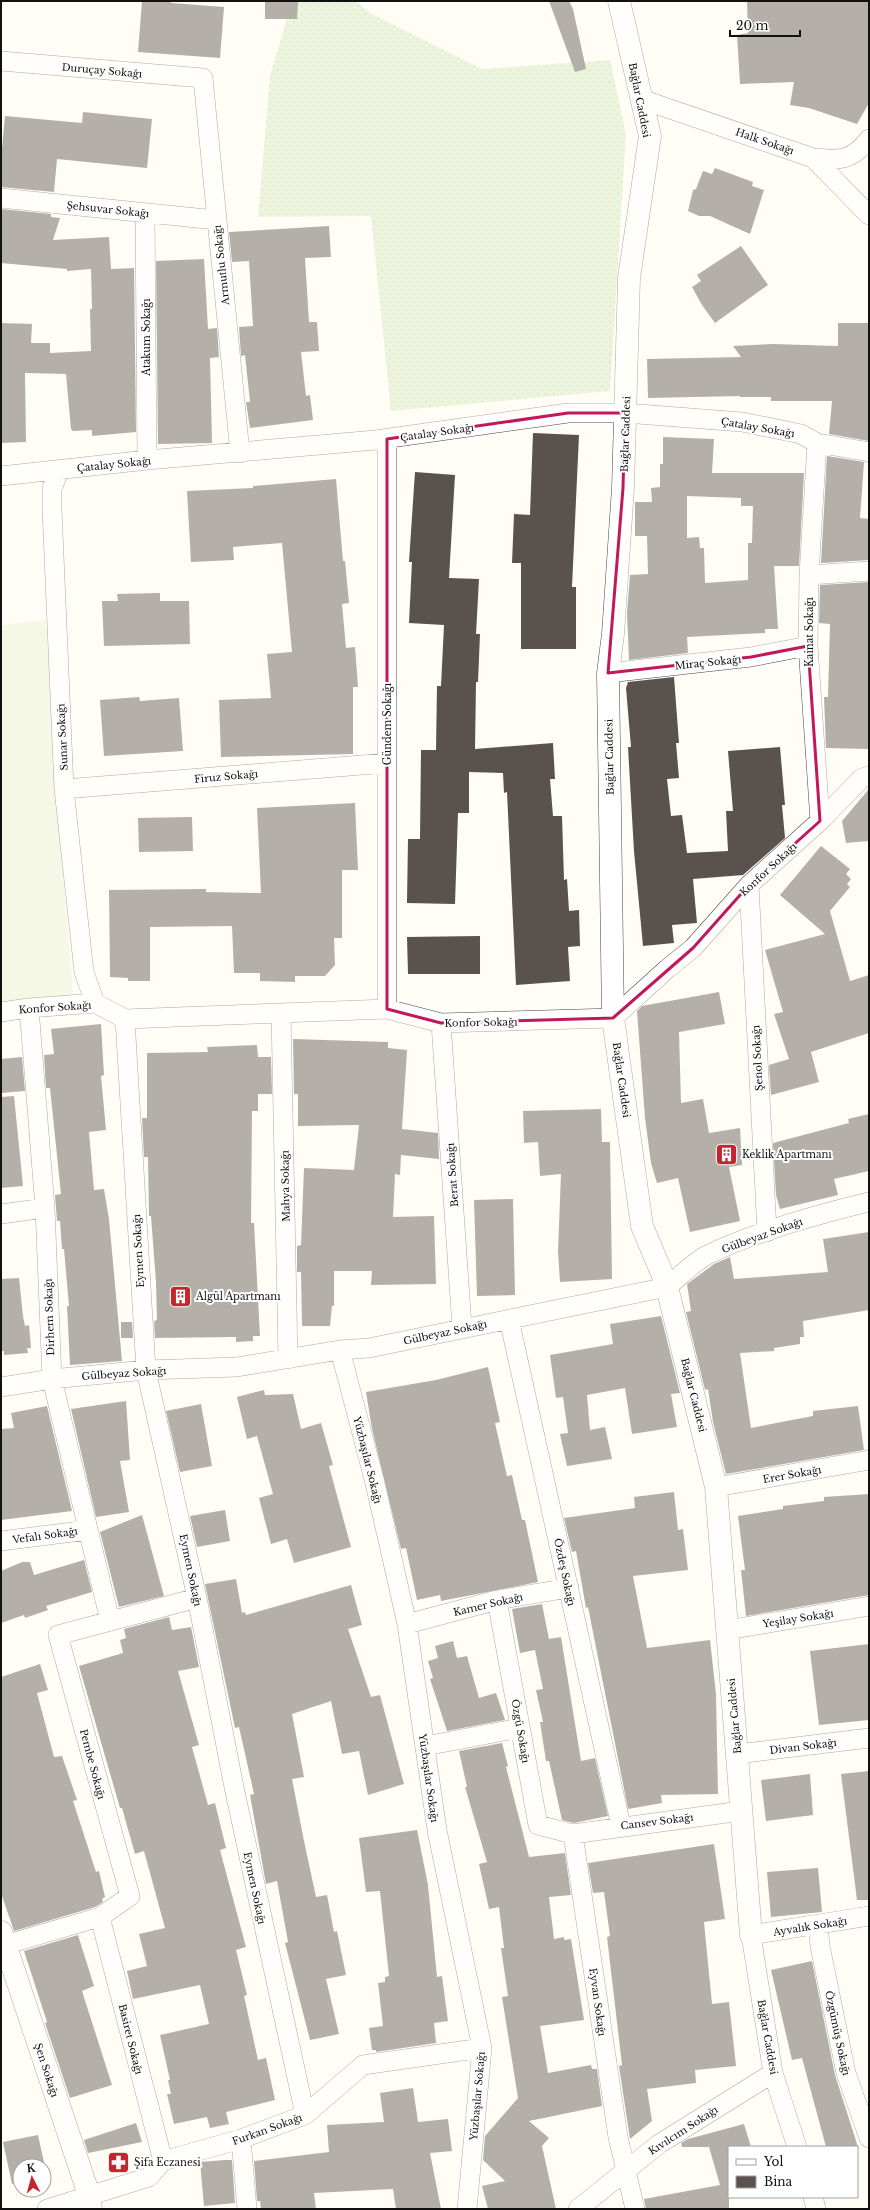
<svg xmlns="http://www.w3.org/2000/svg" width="870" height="2210" viewBox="0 0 870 2210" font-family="'Libre Baskerville',serif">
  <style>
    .grass { fill: url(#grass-dots) }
    .pitch { fill: #e6f2cf }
    .building { fill: #5a524d; fill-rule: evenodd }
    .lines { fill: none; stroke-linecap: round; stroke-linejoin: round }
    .minor-casing { stroke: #444; stroke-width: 20 }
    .tertiary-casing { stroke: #444; stroke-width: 23 }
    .minor { stroke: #fff; stroke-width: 19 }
    .tertiary { stroke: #fff; stroke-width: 22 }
    .marked { fill: none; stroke: #c2185b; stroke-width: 3; stroke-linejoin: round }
    .labels { text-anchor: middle; stroke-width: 4; stroke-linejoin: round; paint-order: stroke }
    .street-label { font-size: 10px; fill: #111; stroke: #fff }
    .poi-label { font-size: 10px; fill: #111; stroke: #fff; text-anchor: start }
  </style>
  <defs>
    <pattern id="grass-dots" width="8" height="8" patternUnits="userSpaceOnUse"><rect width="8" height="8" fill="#d5ebbd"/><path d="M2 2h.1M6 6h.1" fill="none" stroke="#b6c8a1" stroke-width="1.8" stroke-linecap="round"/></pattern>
  </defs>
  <rect width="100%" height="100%" fill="#fffdf5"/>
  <path class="grass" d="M292 1H356L370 13 482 69 610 60 626 134 610 391 391 411 371 216 258 217 270 76Z"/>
  <path class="pitch" d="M46 620 58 815 73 994 1 1003V625Z"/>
  <path class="building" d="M142 1H171V3L224 7 220 58 138 52Z
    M265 1H298L297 19H265Z
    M549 1H569L573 9 586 69 575 72Z
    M747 1H869V103L857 124 809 108 790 105 794 82 740 84 737 35 748 33Z
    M83 112 152 119 147 168 57 159 54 192 1 187V159L5 116 82 123Z
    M715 168 753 182 752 186 764 190 750 234 710 216H699L688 211 693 190 696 189 703 171 712 174Z
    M1 209 51 214V217L60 218 53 240 109 237 111 269 134 268 136 432 92 436V430L73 431 71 429 66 374 25 373 26 442 1 443V323L32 324 31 343H50V353L91 351 90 309H92L91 269 67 271V269L1 263Z
    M329 226 331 257 305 258 309 322H317L319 351 301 352 306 396 310 395 313 420 250 428 246 402H250L245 355 241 356 239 327 253 326 249 261 232 262 229 232Z
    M741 246 768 285 715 323 702 305 692 287 701 281 697 275Z
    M204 259 208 329 217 328 219 357 210 358 212 443 158 444 156 261Z
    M838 323H869V441L829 434 832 401H771V397H740V396L648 398 647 359 741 357 733 346 772 344 838 346Z
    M533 433 579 435 572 587H576V649H521V563H512L514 514 530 515Z
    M663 437 714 439 712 473H804L799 566H774L778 629H765V633L687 637 688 653 629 660 627 613 630 575 648 574 647 536H635V502H652L651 488 660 487V464H663ZM687 496 741 498V506H753L752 543H748V580L705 583 704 548H700L699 537 687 538Z
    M827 456 864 462 860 518 869 519V560L821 563Z
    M415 472 455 475 449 578 479 579 476 634H480L478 682H476L475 749 553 743 555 779H550L553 816H562L564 880 567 879 569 911 579 910 580 946 568 947 570 981 516 985 507 792 504 793 503 773 469 772V813H458L455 904 407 903 408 839H420L421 750H436L437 686H441L444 625 409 623 412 562H409Z
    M336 479 343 561H345L349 603 342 604 346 648 355 647 358 687H353V754L221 757 219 700 271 698 267 654 292 652 282 543 233 547 234 560 191 562 187 491 253 488V486Z
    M869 582V749L826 748 824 697H828L830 624 819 623 820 585Z
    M160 593V601H189L190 644 104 646 102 601H118L117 594Z
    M674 677 679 743H676L679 778 667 779 671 816 682 815 687 853 728 851 726 811H733L728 751 780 747 785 805H782L785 838 743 875 693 879 697 923 672 925 674 943 643 946 634 851 628 747H631L626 688 628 682Z
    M139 697 140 701 179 698 183 751 104 756 100 700Z
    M869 789V841L846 843 842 821Z
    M355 803 358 870H342V938H334L335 965 325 976H295V982L260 981V973H234L232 926 150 927V981H128V978L110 977 109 890 206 889V892L261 893 257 808Z
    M192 817 193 851 139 852 138 818Z
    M821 846 850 869 846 874 851 879 847 884 850 887 830 911 850 981 869 975V1033L811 1052 819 1082 771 1095 769 1065 789 1059 774 1014 783 1012 765 950 825 934 780 895Z
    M480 936V974H408L407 937Z
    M719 992 725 1024 679 1032 681 1103 703 1099 709 1133 740 1128 742 1165 729 1167 740 1221 690 1232 678 1178 657 1183 651 1163 645 1118 637 1011 642 1006Z
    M101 1024 104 1075 101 1076 106 1130 89 1132 94 1190 104 1189 109 1219 122 1361 70 1365 67 1306H69L64 1249H62L60 1221H57L55 1195 61 1194 50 1088H46L44 1055 54 1054 51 1029Z
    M293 1039 388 1042V1048L407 1050 402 1129 438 1133 439 1159 401 1155 400 1175 395 1174 393 1217 434 1216 436 1284 371 1285 372 1271H334V1306H332L330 1326H302L301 1272H297V1246L301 1245 304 1168 354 1170 359 1125 298 1126V1094H294Z
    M257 1045 258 1057H271L272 1094H258V1111H252L251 1223H254L260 1336H253V1341L236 1342V1337L155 1338 154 1321 157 1320 156 1282 151 1216H149L148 1157H144L142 1118H147V1053L208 1052 207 1047Z
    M22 1057 25 1091 1 1093V1059Z
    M14 1096 23 1186 1 1188V1097Z
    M601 1109 602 1142H610L612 1279 560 1282 558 1251 561 1174 540 1176 538 1142 524 1143 523 1111Z
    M869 1114V1171L834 1179 838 1195 780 1209 776 1195 773 1143 849 1123 848 1119Z
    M513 1199 515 1295 477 1296 474 1200Z
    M869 1232V1310L803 1321 804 1337H800V1344L774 1348V1351L740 1353 751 1428 813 1416V1411L858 1406 864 1450 726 1474 713 1422 708 1389 705 1390 686 1312 691 1311 687 1284 714 1264 730 1257 734 1279 828 1272 823 1239Z
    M19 1278 23 1316 25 1326 29 1325 31 1348H27L28 1353 4 1355V1351H1V1279Z
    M661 1316 680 1393 671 1394 677 1427 632 1434 625 1388 587 1395 590 1430 605 1427 612 1459 567 1466 560 1434 568 1433 563 1397 556 1398 550 1355 613 1344 610 1324Z
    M121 1322H132L133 1338H121Z
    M488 1367 500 1422 495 1423 507 1476 512 1475 522 1520H525L538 1582 441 1601 440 1595 417 1600 406 1548 401 1549 372 1429 366 1392 436 1380Z
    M264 1390 265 1395 293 1394 301 1429 321 1423 333 1465 329 1466 351 1547 294 1563 287 1539 271 1544 259 1498 273 1494 257 1436 247 1439 237 1397Z
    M126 1401 130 1460 120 1461 129 1512 96 1517 71 1409Z
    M201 1404 212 1466 180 1472 166 1411Z
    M47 1406 72 1511 1 1520V1429L14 1428 11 1413Z
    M674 1492 678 1530 683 1529 688 1570 633 1576 647 1648 710 1640 716 1694 718 1794 661 1795 662 1803 628 1809 588 1607 586 1608 576 1551 572 1552 564 1518 635 1508 634 1497Z
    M869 1494V1595L746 1616 741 1570H745L738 1516 783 1509V1506L824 1501V1497Z
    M225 1510 230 1541 197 1547 190 1516Z
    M142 1515 164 1596 119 1607 100 1532Z
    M84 1560 92 1592 46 1606 48 1610 25 1618 24 1615 1 1623V1571L22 1562H30L34 1575Z
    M236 1579 242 1613 245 1612 246 1615 351 1585 362 1625 348 1629 371 1697 380 1695 404 1784 368 1795 359 1751 342 1754 331 1701 292 1714 304 1777 292 1779 304 1841 316 1897 327 1895 334 1932 337 1931 346 1975 326 1979 339 2034 310 2040 285 1943 288 1942 277 1881 266 1884 250 1795 254 1794 239 1727 235 1728 205 1584Z
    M542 1604 549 1639 561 1637 581 1761 595 1758 608 1816 574 1823 562 1820 549 1761H546L540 1722H543L536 1690 543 1689 535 1650 520 1653 512 1609Z
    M169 1617 172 1630 191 1627 199 1667 178 1671 199 1745 192 1747 208 1805 215 1803 226 1848 220 1850 246 1947 236 1950 247 1995 244 1996 258 2060 266 2058 275 2100 226 2112 229 2124 210 2128 207 2117 174 2124 167 2094H171L168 2080H170L160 2035 209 2024 200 1985 133 1999 127 1971 147 1966 139 1934 165 1928 144 1851 135 1854 122 1808H120L79 1666 123 1653 120 1640 126 1638 124 1629Z
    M453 1641 457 1658 467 1656 479 1698 496 1693 505 1720 447 1731 430 1679 433 1678 428 1661 438 1658 435 1646Z
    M869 1644V1720L819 1725 810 1651Z
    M40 1664 48 1690 37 1693 54 1757 62 1756 77 1800 73 1801 96 1872 99 1871 105 1897 102 1899 103 1902 95 1907 14 1931 1 1893V1677Z
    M502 1743 508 1766 506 1767 529 1857 565 1853 571 1895 549 1897 554 1939 564 1937V1940L571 1939 584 2020 540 2026 548 2073 591 2065 592 2069H597L602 2106 529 2121 549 2138 542 2146 556 2209H488L482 2186 505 2181 483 2160 485 2136 518 2098 502 1997 508 1996 501 1948H504L499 1907 489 1909 479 1864 487 1862 465 1787H467L459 1751Z
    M869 1771V1900H857L841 1774Z
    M810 1774 813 1815 766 1821 761 1780Z
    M417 1830 428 1885 437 1977 442 1976 448 2021 434 2023 436 2043 376 2052V2050H372L369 2028 383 2026 378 1983 385 1982V1977L389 1976 380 1891 366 1892 359 1838Z
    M714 1844 725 1919 704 1922 712 2004 729 2002 736 2066 695 2070 696 2083 647 2089 652 2121 630 2139 619 2066 622 2065 607 1937 610 1936 604 1892 593 1893 588 1863Z
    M818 1868 822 1912 771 1917 767 1872Z
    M78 1935 94 1986 82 1991 112 2085 70 2098 45 2023 47 2022 24 1951Z
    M812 1961 835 2075 858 2147H826L802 2058 792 2060 771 1970Z
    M413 2088 418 2122 448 2119 452 2151 430 2153 441 2209H396L393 2189 314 2193 316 2209H261L260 2201H257L254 2161 329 2152 327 2125 384 2122 380 2093Z
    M136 2123 142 2142 88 2153 84 2140Z
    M744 2124 751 2147H729V2209H646L644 2199 720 2185 709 2147H682L681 2143 688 2139Z
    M38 2135 47 2176 44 2177V2166H20V2182L12 2184 3 2142Z
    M225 2160H232L235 2203 204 2206 200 2162Z"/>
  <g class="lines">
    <defs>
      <path id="minor" d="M1 61 203 78 240 453
        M641 99 813 158 869 215
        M813 158C839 160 851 162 869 139
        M1 198 216 220
        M145 214 147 460
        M387 439V1009
        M817 443 809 575 808 646 820 821
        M60 470 52 488V509L64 789 84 972 95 1003
        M1 476 147 460 376 440 568 413H625L742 422 801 434 817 443 869 452
        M809 575 869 571
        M608 673 751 657 808 646
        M64 789 387 763
        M749 885 767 1232
        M29 1008 45 1208 52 1379 110 1621
        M1 1012 29 1008 95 1003 125 1019 387 1009 441 1023 613 1018 667 969 693 948 749 885 820 821 862 778 869 776
        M281 1013 288 1359
        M125 1019 146 1370 197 1598 235 1792 305 2115
        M441 1023 462 1327
        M1 1214 45 1208
        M509 1319 621 1826
        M340 1350 375 1483 407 1624 437 1830 482 2048 467 2209
        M1 1387 52 1379 146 1370 237 1367 340 1350 369 1348 667 1287C679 1277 693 1263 707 1255 757 1231 815 1215 869 1202
        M716 1487 869 1460
        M1 1541 88 1530
        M497 1600 538 1825 573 1834 741 1811
        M407 1624 497 1600 569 1588
        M727 1630 869 1606
        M425 1746 520 1728
        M737 1754 869 1738
        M573 1834 618 2137 635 2209
        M100 1917 163 2161
        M818 1925 820 1946 846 2073 869 2138
        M1 1946 100 1917 130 1896 58 1635 197 1598
        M241 2139 247 2209
        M797 2147 773 2073 751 1935 869 1916
        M813 2197 816 2209
        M47 2209 149 2177 163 2161 241 2139 305 2115 363 2065 482 2048
        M578 2209 659 2144 773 2073"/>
      <path id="tertiary" d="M619 1 650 136 629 278 623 488 613 634 608 673 613 1018 642 1226 666 1283 716 1487 751 1935
        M1 1932 89 2195 91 2209"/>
    </defs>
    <use href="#minor" class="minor-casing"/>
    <use href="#tertiary" class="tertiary-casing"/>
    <use href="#minor" class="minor"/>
    <use href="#tertiary" class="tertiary"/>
  </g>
  <path d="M0 0H870V2210H0ZM568 413H625L623 488 608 673 751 657 808 646 820 821 749 885 693 948 613 1018 441 1023 387 1009V439Z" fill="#fffdf5" fill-opacity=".55" fill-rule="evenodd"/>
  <path class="marked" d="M568 413H625L623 488 608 673 751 657 808 646 820 821 749 885 693 948 613 1018 441 1023 387 1009V439Z"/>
  <defs>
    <symbol id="building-square" viewBox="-11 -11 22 22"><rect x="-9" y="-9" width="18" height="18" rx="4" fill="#c4262e" stroke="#fff"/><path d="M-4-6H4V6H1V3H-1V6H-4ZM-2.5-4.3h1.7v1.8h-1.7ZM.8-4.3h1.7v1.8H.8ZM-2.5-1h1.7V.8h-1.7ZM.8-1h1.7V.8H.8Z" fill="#fff"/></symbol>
    <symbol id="pharmacy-square" viewBox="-11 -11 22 22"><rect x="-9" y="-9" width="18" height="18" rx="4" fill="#c4262e" stroke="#fff"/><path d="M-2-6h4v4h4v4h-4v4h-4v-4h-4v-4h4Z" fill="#fff"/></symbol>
  </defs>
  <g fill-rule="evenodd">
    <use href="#building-square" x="714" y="1142" width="25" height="25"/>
    <use href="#building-square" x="168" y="1284" width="25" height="25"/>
    <use href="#pharmacy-square" x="106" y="2150" width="25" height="25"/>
  </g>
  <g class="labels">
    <g class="street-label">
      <text transform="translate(102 70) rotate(5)" y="4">Duruçay Sokağı</text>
      <text transform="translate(640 100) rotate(79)" y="4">Bağlar Caddesi</text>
      <text transform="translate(765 141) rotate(19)" y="4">Halk Sokağı</text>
      <text transform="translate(108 209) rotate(6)" y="4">Şehsuvar Sokağı</text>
      <text transform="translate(221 265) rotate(-96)" y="4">Armutlu Sokağı</text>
      <text transform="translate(146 337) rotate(-90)" y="4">Atakum Sokağı</text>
      <text transform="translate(758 427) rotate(10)" y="4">Çatalay Sokağı</text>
      <text transform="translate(437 432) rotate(-8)" y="4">Çatalay Sokağı</text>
      <text transform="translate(625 434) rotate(-88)" y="4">Bağlar Caddesi</text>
      <text transform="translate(114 464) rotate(-6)" y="4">Çatalay Sokağı</text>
      <text transform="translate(809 632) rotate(-90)" y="4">Kainat Sokağı</text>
      <text transform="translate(708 662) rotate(-6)" y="4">Miraç Sokağı</text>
      <text transform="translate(387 724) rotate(-90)" y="4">Gündem Sokağı</text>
      <text transform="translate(62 737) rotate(-93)" y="4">Sunar Sokağı</text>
      <text transform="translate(609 757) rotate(-91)" y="4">Bağlar Caddesi</text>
      <text transform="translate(226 776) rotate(-5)" y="4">Firuz Sokağı</text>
      <text transform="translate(768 869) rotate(-43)" y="4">Konfor Sokağı</text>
      <text transform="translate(55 1007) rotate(-4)" y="4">Konfor Sokağı</text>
      <text transform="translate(481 1022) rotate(-1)" y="4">Konfor Sokağı</text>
      <text transform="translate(757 1058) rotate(-93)" y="4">Şenol Sokağı</text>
      <text transform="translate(622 1080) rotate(82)" y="4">Bağlar Caddesi</text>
      <text transform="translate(452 1175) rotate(-94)" y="4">Berat Sokağı</text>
      <text transform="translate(285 1186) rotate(-91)" y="4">Mahya Sokağı</text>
      <text transform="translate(762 1235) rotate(-20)" y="4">Gülbeyaz Sokağı</text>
      <text transform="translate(138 1251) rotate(-93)" y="4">Eymen Sokağı</text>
      <text transform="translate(49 1317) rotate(-92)" y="4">Dirhem Sokağı</text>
      <text transform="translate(445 1332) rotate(-12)" y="4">Gülbeyaz Sokağı</text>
      <text transform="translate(124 1373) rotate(-4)" y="4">Gülbeyaz Sokağı</text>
      <text transform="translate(694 1395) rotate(76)" y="4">Bağlar Caddesi</text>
      <text transform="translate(368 1460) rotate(76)" y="4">Yüzbaşılar Sokağı</text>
      <text transform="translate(792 1474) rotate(-10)" y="4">Erer Sokağı</text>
      <text transform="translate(45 1535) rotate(-8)" y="4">Vefalı Sokağı</text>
      <text transform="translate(191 1570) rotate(78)" y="4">Eymen Sokağı</text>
      <text transform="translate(565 1572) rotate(78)" y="4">Özdeş Sokağı</text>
      <text transform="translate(488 1604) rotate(-13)" y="4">Kamer Sokağı</text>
      <text transform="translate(798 1618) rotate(-9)" y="4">Yeşilay Sokağı</text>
      <text transform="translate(734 1716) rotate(-95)" y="4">Bağlar Caddesi</text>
      <text transform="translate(521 1731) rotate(80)" y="4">Özgü Sokağı</text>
      <text transform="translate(803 1746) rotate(-7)" y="4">Divan Sokağı</text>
      <text transform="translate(93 1764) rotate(75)" y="4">Pembe Sokağı</text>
      <text transform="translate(429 1778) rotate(82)" y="4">Yüzbaşılar Sokağı</text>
      <text transform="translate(657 1821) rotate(-7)" y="4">Cansev Sokağı</text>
      <text transform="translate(255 1888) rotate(78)" y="4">Eymen Sokağı</text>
      <text transform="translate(810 1926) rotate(-9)" y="4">Ayvalık Sokağı</text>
      <text transform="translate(598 2002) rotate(82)" y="4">Eyvan Sokağı</text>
      <text transform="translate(838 2033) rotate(78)" y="4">Özgümüş Sokağı</text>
      <text transform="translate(768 2037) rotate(80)" y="4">Bağlar Caddesi</text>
      <text transform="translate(131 2039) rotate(76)" y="4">Basiret Sokağı</text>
      <text transform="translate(47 2070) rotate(72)" y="4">Şen Sokağı</text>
      <text transform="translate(477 2096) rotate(-85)" y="4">Yüzbaşılar Sokağı</text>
      <text transform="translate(267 2129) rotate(-20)" y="4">Furkan Sokağı</text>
      <text transform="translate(683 2130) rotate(-33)" y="4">Kıvılcım Sokağı</text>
    </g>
    <g class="poi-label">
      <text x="742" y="1158">Keklik Apartmanı</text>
      <text x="196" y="1300">Algül Apartmanı</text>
      <text x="134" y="2166">Şifa Eczanesi</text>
    </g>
  </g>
  <rect width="870" height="2210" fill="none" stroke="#111111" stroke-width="4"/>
  <rect x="728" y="2146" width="130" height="52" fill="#ffffff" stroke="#a0a0a0"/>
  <rect x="736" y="2159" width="20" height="6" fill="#ffffff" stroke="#a0a0a0"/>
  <text x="764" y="2166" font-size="12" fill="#111111">Yol</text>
  <rect x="736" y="2176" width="20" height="12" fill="#5a524d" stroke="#a0a0a0"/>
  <text x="764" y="2186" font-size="12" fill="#111111">Bina</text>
  <g transform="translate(32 2178) rotate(354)"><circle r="19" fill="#ffffff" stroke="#a0a0a0"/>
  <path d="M0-3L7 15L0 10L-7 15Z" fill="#c4262e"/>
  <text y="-6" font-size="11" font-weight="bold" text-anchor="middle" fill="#111111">K</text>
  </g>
  <path d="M730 30v6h70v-6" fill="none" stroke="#111111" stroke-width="2"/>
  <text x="736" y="30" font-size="12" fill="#111111" stroke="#ffffff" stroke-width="3" paint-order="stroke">20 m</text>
</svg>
